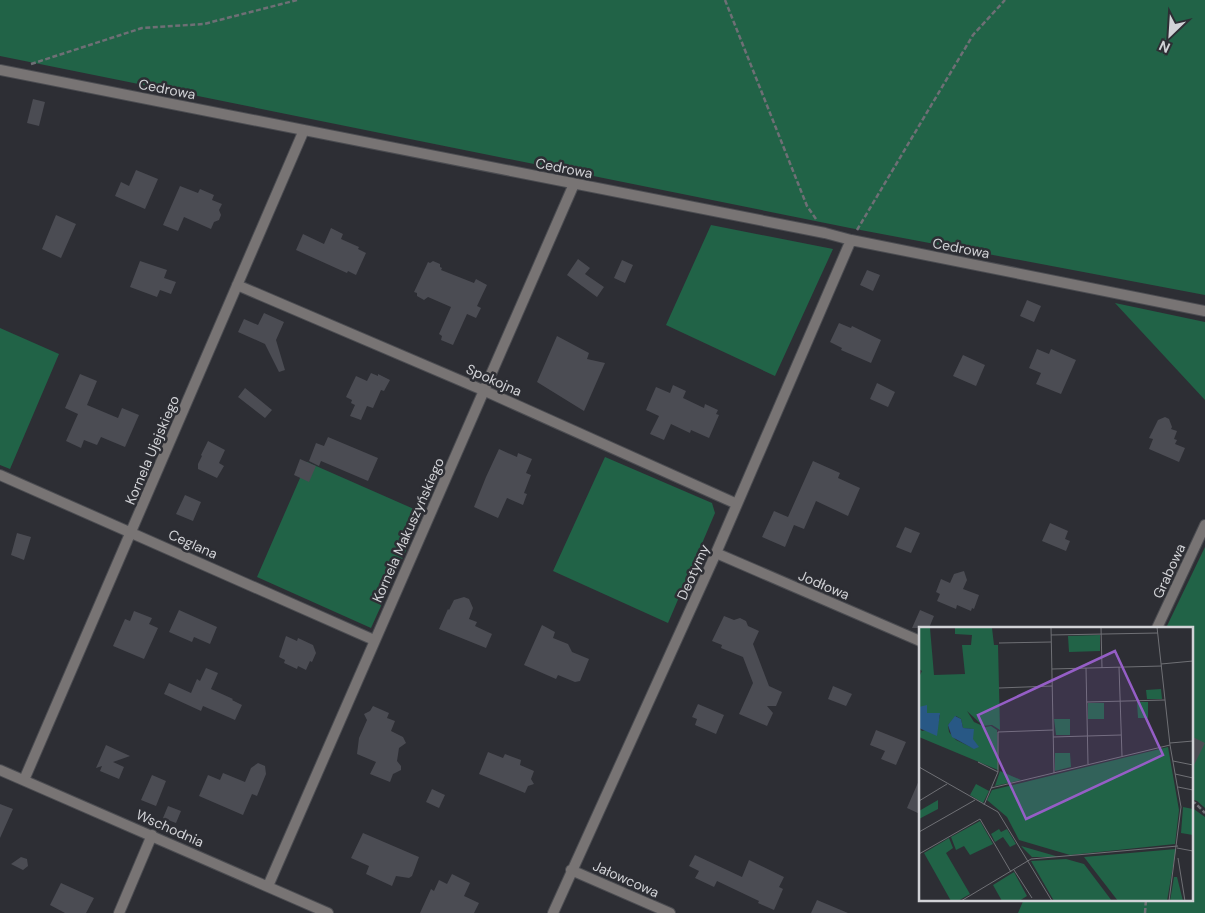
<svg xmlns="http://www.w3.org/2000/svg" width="1205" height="913" viewBox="0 0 1205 913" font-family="'DM Sans',sans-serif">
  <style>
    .green { fill: #216347 }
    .building { fill: #4b4c53 }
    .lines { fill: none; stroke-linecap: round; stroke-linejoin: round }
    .street-casing { stroke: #4b4c51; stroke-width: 12 }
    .path { stroke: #6e6f75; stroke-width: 2.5; stroke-dasharray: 5 2.5; stroke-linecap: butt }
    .street { stroke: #787474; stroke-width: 10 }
    .labels { text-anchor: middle; stroke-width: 5; stroke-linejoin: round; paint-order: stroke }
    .street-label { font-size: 14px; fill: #d2d3d7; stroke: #2d2e34 }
    .inset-road { fill: none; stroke: #6f7075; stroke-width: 1 }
    .view { fill: #955ec6; fill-opacity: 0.15; stroke: #955ec6; stroke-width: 2.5 }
    .inset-edge { fill: none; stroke: #d2d3d7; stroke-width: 2.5 }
  </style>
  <rect width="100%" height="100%" fill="#2d2e34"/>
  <path class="green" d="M0 0H1205V295L850 228 0 56Z
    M711 225 833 249 775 376 666 325Z
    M1115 303 1205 322V400Z
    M0 328 59 354 10 469 0 465Z
    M605 457 712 503 715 513 668 623 553 571Z
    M307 462 423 513 371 628 257 577Z
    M1205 547V808L1197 801 1191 799V628H1166Z
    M1191 807 1205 817V913H1018L1024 899H1191Z"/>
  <path class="building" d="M33 99 45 102 39 126 27 123Z
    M136 170 158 179 145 209 115 196 121 182 129 186Z
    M180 186 198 193 200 189 214 195 212 200 222 204 219 210 221 215 219 220 214 222 211 229 184 217 178 231 163 225Z
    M56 215 76 224 61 258 42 249Z
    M331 228 343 234 341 239 359 247 358 249 366 253 356 275 348 271 347 273 296 250 303 234 324 244Z
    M578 259 590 268 585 274 604 287 597 297 567 275Z
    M622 260 633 265 625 283 614 278Z
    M140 261 167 270 164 278 176 282 171 294 160 290 157 297 130 287Z
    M433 261 440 264V267L442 268 441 270 474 283 476 279 487 285 477 306 481 308 476 318 467 314 453 345 441 340 442 336 439 334 451 307 428 297 424 300 417 296V293L414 292 428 262 430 263Z
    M867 270 880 275 873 291 860 285Z
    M1027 300 1041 306 1034 322 1020 316Z
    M264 313 284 322 276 340 285 370 279 372 265 344 238 332 244 319 258 325Z
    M839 323 851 328 852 326 881 340 871 363 841 350 842 348 830 342Z
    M557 336 589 353 587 359 605 363 584 411 537 382Z
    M1037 349 1049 354 1051 349 1076 360 1061 394 1036 384 1041 373 1029 368Z
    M963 355 985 365 976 386 953 376Z
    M371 373 378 376V374L390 380 384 391 381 390 373 408 367 406 361 420 350 416 355 405 351 403 352 400 346 397 356 376 367 381Z
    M80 374 97 381 87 405 118 418 122 408 139 415 125 447 101 437 97 445 84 440 81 448 66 441 78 414 65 408Z
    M877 383 895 392 888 407 870 399Z
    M673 385 686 391 683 398 704 408 705 404 718 410 716 414 719 415 709 438 691 430 690 433 671 424 664 440 650 434 659 416 646 410 656 387 670 393Z
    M245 388 272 410 265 418 238 397Z
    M1165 417 1169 419 1172 427 1171 429 1177 431 1174 439 1177 440 1175 444 1185 448 1179 462 1149 449 1153 439 1149 438 1158 420Z
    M328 437 378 458 368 481 321 461 319 466 309 461 316 443 324 446Z
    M208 441 225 450 219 463 224 466 217 478 198 469V464L202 456 201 455Z
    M499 449 517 457 518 453 532 459 526 473 531 475 524 493 527 494 523 505 507 498 498 518 474 507 486 477Z
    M300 459 316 466 309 482 294 475Z
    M813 461 840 473 838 478 860 488 848 516 816 501 804 529 794 525 785 547 762 537 774 511 788 517Z
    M185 495 201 502 193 521 176 514Z
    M1050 523 1068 531 1065 539 1070 541 1066 551 1042 541Z
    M905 527 920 533 911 553 896 547Z
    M17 533 31 537 24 560 11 555Z
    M964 571 967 580 963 589 979 595 974 609 972 608 971 611 957 605 956 609 937 601 940 594 936 592 941 579 950 583 954 574Z
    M464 597 469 599 473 608 469 619 477 622 475 626 492 634 486 648 439 629 448 609 449 610 454 600Z
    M179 610 217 627 210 644 194 637 192 642 169 632Z
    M920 610 934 616 929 628H912Z
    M134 611 152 618 149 624 158 628 144 659 113 646 125 619 130 621Z
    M724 616 734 620 740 618 746 621 748 626 759 631 753 644 769 686 782 692 776 706H767L773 713 767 726 739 714 753 683 743 657 721 648 722 645 712 641Z
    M542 625 555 632 553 638 568 644 572 652 589 659 580 681 575 682 558 675 556 679 524 665Z
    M286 636 297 641 298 638 313 645 316 653 312 662 310 661 306 670 298 666 297 669 284 663 285 660 279 657Z
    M206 668 218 673 211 689 233 699 232 700 242 705 235 720 203 706 201 711 164 694 169 683 191 693 197 679 200 681Z
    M833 686 852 694 846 706 828 699Z
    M698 704 724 715 716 734 695 725 697 719 692 717Z
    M373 706 389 713 387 718 395 721 391 731 403 737 406 743 399 748 397 761 401 766V770L393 774 390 782 370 774 376 762 357 754 359 738 367 720 364 714 370 711Z
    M876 730 906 742 896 765 881 759 885 751 870 745Z
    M1191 736 1205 743 1191 771Z
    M106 745 130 756 113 762 124 767 119 779 100 771 102 766 96 768Z
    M488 752 503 758 505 754 521 760 520 765 534 771 531 779 534 784 528 786 525 793 479 774Z
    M258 763 265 766 266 774 257 796 252 794 243 815 199 796 208 775 220 780 223 773 245 782 251 768Z
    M152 775 166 781 156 806 141 800Z
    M920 778V814L907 808Z
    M432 789 445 795 439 808 426 802Z
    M0 804 13 809 0 838Z
    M168 806 181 811 176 823 163 818Z
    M363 833 419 857 412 876 409 878 396 876 392 886 366 874 369 866 351 858Z
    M695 855 742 877 749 860 784 877 779 887 783 889 774 910 758 903 759 901 717 881 714 887 695 878 699 871 689 866Z
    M21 857 27 859 28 866 23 870 11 864Z
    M452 874 470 883 464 896 479 903 474 913H420L431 889 434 891 439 880 447 884Z
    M61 883 94 898 86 913H65L50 905Z
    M817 900 848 913H811Z"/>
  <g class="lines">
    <defs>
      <path id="street" d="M0 70 825 233 851 240 1205 311
        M237 285 485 391 737 504
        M0 475 374 640
        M716 553 920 641
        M1157 628 1205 525
        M0 770 328 913
        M24 780 304 130
        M571 870 670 913
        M268 886C369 652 473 419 574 184
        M119 913 152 835
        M553 913 716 553 851 240"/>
    </defs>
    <use href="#street" class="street-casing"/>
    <path class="path" d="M725 0 807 206 816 219
      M31 64 142 28 204 24 297 0
      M857 230 973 35 1005 0
      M1191 802 1195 803 1205 813
      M1145 913 1146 899"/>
    <use href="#street" class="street"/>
  </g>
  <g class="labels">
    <g class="street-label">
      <text transform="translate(167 89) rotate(11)" y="5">Cedrowa</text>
      <text transform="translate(564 168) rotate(11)" y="5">Cedrowa</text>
      <text transform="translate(961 248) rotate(11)" y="5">Cedrowa</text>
      <text transform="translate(494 380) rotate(24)" y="5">Spokojna</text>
      <text transform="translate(152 450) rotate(-67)" y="5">Kornela Ujejskiego</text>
      <text transform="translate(408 530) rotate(-66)" y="5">Kornela Makuszyńskiego</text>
      <text transform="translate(193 544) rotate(24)" y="5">Ceglana</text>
      <text transform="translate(1169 571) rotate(-65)" y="5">Grabowa</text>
      <text transform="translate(693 572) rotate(-66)" y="5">Deotymy</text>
      <text transform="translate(824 585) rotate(23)" y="5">Jodłowa</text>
      <text transform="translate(170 828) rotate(24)" y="5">Wschodnia</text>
      <text transform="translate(626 879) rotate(24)" y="5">Jałowcowa</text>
    </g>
  </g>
  <g transform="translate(919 627)">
    <rect width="274" height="274" fill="#2d2e34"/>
    <path d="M0 0 11 1 15 48 46 47 43 18H52L53 8 36 7V0H79L73 1 75 18H79L81 103 73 98 64 99 48 84 55 95 66 100 72 99 78 103 79 143 0 110V101L3 104 18 100 21 88 8 86 0 80V50L3 44 0 42ZM37 89 42 92 44 101 54 102V113L59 120H52L37 113 30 105 29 98ZM181 8V24L150 25 149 9ZM242 62 243 72H228L227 63ZM218 75H229V91H219ZM169 76H185V92H169ZM135 92H151V108H137ZM249 120 260 183 256 217 151 228 100 213 88 190 68 173 73 163ZM136 126H151L152 140 136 144ZM81 144 102 153 76 159ZM57 157 70 164 64 176 51 168ZM19 173V182L0 192V184ZM264 180 274 182V208L262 206ZM61 194 74 217 51 228 45 219 37 223 32 210ZM80 202 82 205 88 202 97 217 91 220 84 210 76 215 72 207ZM30 211 34 221 27 226 51 267 39 274H32L5 226ZM102 219 140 230H113ZM257 222 248 274H199L165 230ZM147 232 165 237 193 274H135L112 234ZM95 245 108 269 100 274H83L74 258ZM255 250H258L264 274H251Z" fill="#216347" fill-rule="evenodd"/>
    <path d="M8 78V86H21L18 109 0 101V80ZM36 89 42 92 44 101 55 102 54 112 60 120 55 122 33 110 29 98Z" fill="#285885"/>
    <path class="inset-road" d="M132 0 135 146M182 0 183 41M238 0 251 118 262 180 250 274M132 8 239 6M80 16 132 15M242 37 274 34M200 40 203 129M167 41 169 137M133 42 243 39M80 61 133 59M168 75 246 73M134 110 202 108M251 116 274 114M254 134 274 138M59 135 79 145M0 140 79 185 133 274M256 147 274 151M259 160 274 163M72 161 251 118M0 174 28 157M65 178 79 145V105L134 103M0 205 56 173M258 221 274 224M0 227 61 192 92 245M259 231 266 274M95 243 113 271M42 274 112 232 259 219"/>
    <path class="view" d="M196 24 244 128 107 192 59 88Z"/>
    <rect width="274" height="274" class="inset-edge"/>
  </g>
  <g transform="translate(1170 35) rotate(205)" stroke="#2d2e34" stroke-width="4" paint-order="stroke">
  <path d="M0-4L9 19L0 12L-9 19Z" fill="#d2d3d7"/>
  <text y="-8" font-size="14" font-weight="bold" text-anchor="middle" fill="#d2d3d7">N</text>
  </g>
</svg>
